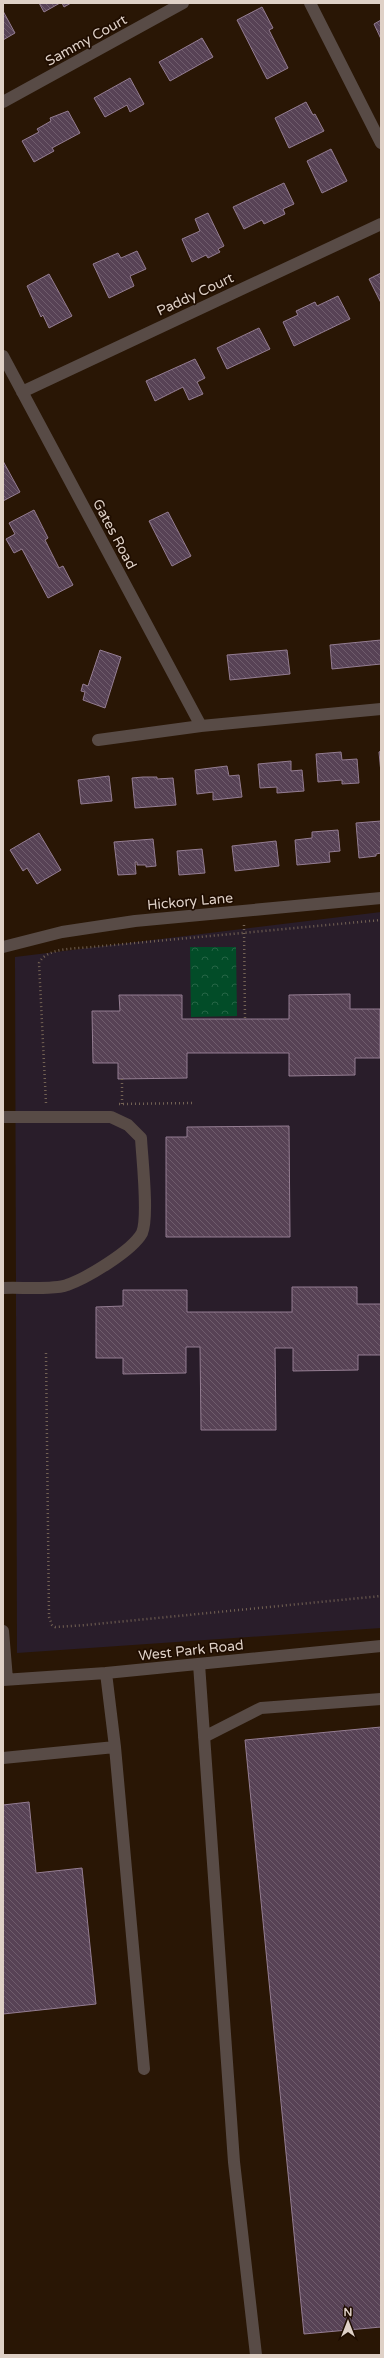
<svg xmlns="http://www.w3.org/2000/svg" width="384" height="2358" viewBox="0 0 384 2358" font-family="'Varela Round',sans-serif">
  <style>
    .education { fill: #291d2a }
    .forest { fill: url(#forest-crowns) }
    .building { fill: url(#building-back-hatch); stroke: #947d92 }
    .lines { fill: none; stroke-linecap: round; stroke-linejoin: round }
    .path { stroke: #736254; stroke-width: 2.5; stroke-dasharray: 1 3; stroke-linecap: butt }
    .minor { stroke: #584b46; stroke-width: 12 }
    .labels { text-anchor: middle; stroke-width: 3.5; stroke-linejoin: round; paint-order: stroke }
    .street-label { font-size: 14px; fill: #dfd1c7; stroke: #1f0d00 }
  </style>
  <defs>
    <pattern id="forest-crowns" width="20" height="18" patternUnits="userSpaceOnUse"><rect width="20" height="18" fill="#024c28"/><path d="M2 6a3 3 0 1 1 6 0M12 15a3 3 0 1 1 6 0" fill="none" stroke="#266546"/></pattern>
    <pattern id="building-back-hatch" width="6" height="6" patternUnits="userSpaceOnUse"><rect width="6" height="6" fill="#574255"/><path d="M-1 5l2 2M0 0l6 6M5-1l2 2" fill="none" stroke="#6f5c6c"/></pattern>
  </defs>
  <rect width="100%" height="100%" fill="#291605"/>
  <path class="education" d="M381 912V1628L17 1653 15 957Z"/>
  <path class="forest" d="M190 947H236L237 1016 191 1017Z"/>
  <path class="building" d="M39 3H60L44 12Z
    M62 3H71L64 7Z
    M262 7 273 28 269 30 288 68 267 79 237 20Z
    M3 11 15 33 3 40Z
    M381 20V39L374 24Z
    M202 38 213 57 170 81 159 62Z
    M130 78 144 104 130 112 127 105 105 117 94 98Z
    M306 102 313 115 315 114 324 131 289 148 275 118Z
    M68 111 80 133 52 148 54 151 34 162 22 141 39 132 37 129 51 121 50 118Z
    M331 149 347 181 322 193 307 161Z
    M284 183 294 204 283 209 285 214 264 224 262 220 244 229 233 207Z
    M208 213 224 246 218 249 220 252 208 258 206 255 192 262 182 239 200 231 195 219Z
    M137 251 146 269 130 276 134 286 109 298 93 264 118 253 121 258Z
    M381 273V303L369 279Z
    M49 274 72 316 49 328 43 315 41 317 27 286Z
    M338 296 350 319 294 346 283 322 298 315 296 311 315 302 317 306Z
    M259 328 270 349 227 369 217 348Z
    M195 359 205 378 197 382 203 394 189 400 183 387 155 401 146 381Z
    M3 461 20 492 3 501Z
    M34 510 48 538 45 540 59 568 63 566 73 585 48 598 22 549 14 553 6 539 15 534 9 523Z
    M168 512 191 556 172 566 149 521Z
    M381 640V664L332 669 330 645Z
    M100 650 121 657 105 708 83 700 85 692 81 691 83 684 88 686Z
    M287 650 290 674 230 680 227 655Z
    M381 751V773L379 752Z
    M341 752 342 760 357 759 359 783 342 784V780L318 782 316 754Z
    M291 761V771L302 770 304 791 277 793V787L260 788 258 764Z
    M227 766 229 776 239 775 242 797 213 800V792L197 794 195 770Z
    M109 776 112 801 81 804 78 780Z
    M143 777H157V779L173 778 176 805 135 808 132 778Z
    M381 821V853L376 854V856L359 858 356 823Z
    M338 830 340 851 329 852 330 862 297 865 295 840 312 838V832Z
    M39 833 61 870 37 884 27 868 23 871 10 850Z
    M153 839 156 866 146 867V865H137V862H135L136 874 118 875 114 842Z
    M276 841 279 866 235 871 232 846Z
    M202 849 205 873 179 875 177 851Z
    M350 994V1009H380V1058H355V1075L289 1076V1053H187V1078L118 1079V1063H93L92 1011H120L119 995H182V1019H289V995Z
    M289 1126 290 1237H166V1137H187V1127Z
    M292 1287H357V1304H381V1355H358V1370L293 1371V1348H275L276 1430H201L200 1347H186V1373L123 1374V1358H96V1307L123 1306V1290H187V1312H292Z
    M381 1727V2327L304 2334 245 1740Z
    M29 1802 36 1873 82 1868 96 2004 3 2014V1805Z"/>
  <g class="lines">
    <path class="path" d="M244 925 245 1019
      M122 1079V1104
      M46 1103 39 963C47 947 76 949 92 947L381 920
      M119 1104 194 1103
      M46 1353 49 1617 52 1625 55 1627 86 1625 381 1596"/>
    <path class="minor" d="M310 3 381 143
      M3 102 183 3
      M3 356 201 726 381 709
      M22 392 381 224
      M98 740 201 726
      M3 947 62 932 135 921 381 898
      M3 1117H111L128 1125 141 1138C142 1158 149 1217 142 1233 132 1251 87 1278 67 1285 55 1290 18 1287 3 1288
      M3 1631 7 1679
      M199 1664 234 2162 256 2355
      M3 1680 106 1673 381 1646
      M204 1737 261 1708 381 1699
      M115 1747 144 2069
      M3 1758 115 1747 106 1673"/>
  </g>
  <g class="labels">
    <g class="street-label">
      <text transform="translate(86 40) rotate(-29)" y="5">Sammy Court</text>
      <text transform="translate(195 294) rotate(-25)" y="5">Paddy Court</text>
      <text transform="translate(115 534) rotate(62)" y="5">Gates Road</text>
      <text transform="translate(190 901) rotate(-5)" y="5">Hickory Lane</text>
      <text transform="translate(191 1650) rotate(-6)" y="5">West Park Road</text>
    </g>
  </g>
  <rect width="384" height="2358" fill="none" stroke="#dfd1c7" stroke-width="8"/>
  <g transform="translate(348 2322)" stroke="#1f0d00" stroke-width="3" paint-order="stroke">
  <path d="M0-3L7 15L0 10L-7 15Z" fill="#dfd1c7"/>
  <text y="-6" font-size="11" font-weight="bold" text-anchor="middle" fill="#dfd1c7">N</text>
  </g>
</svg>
